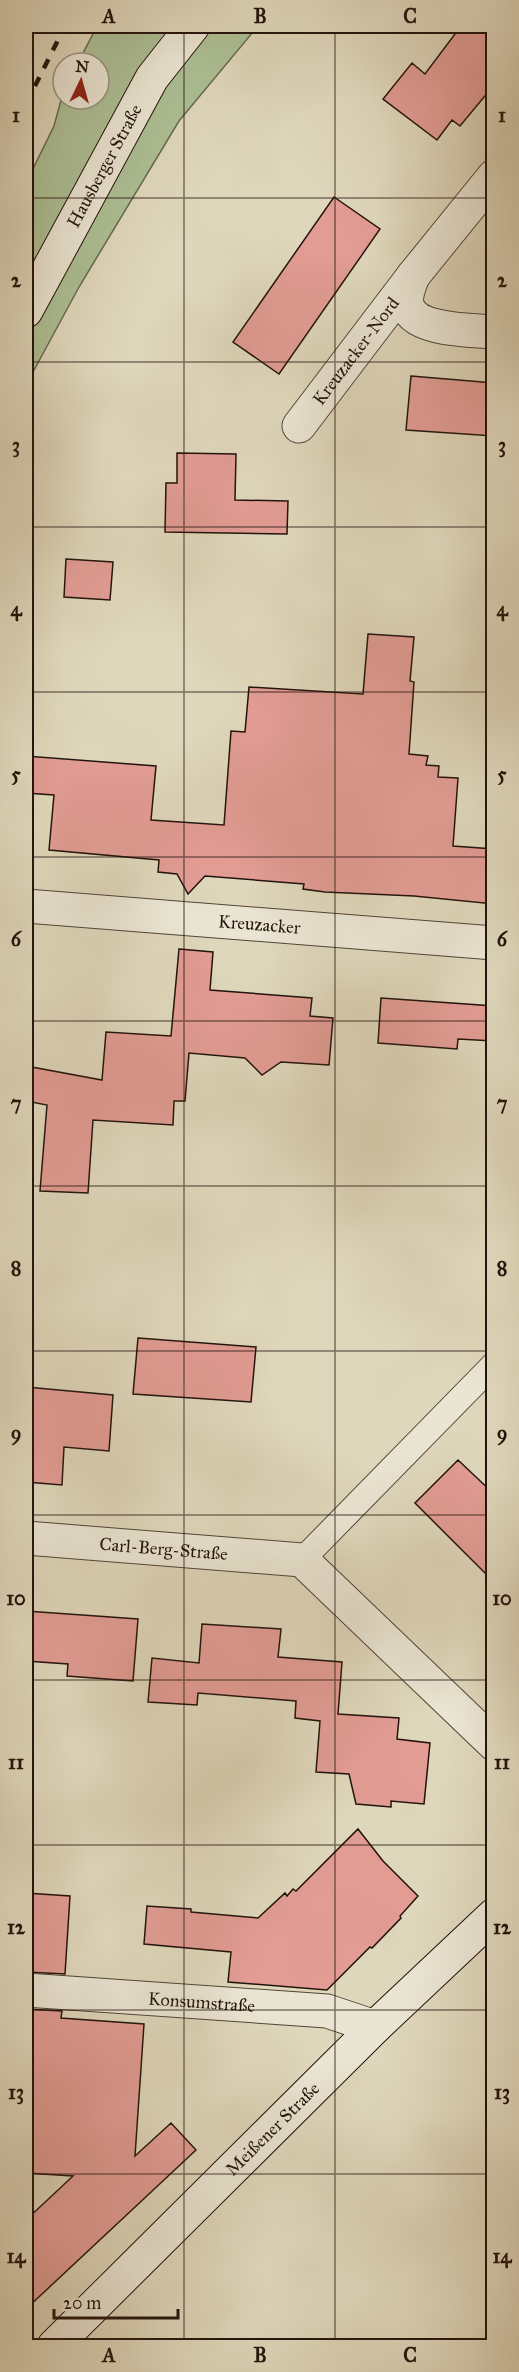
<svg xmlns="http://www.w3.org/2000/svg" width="519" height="2372" viewBox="0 0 519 2372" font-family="'IM FELL Great Primer',serif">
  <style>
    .green { fill: #acbf94; stroke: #686950; stroke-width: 1.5 }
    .building { fill: #e29c94; stroke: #23130c; stroke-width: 1.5 }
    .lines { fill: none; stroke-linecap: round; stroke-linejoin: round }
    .lane-casing { stroke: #524438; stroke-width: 26 }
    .street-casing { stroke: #524438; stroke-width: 35 }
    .secondary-casing { stroke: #23130c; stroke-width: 35 }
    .lane { stroke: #eae5d3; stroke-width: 24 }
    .street { stroke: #eae5d3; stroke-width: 33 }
    .secondary { stroke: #eae5d3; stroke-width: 33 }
    .rail { stroke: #23130c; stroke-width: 4.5; stroke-dasharray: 10 10; stroke-linecap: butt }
    .grid { fill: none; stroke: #23130c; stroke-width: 1.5; stroke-opacity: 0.55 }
    .labels { text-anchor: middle; stroke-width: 4.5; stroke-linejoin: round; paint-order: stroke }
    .street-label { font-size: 18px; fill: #23130c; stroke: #eae5d3 }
    .neatline { fill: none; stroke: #23130c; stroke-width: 2 }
    .grid-label { font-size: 20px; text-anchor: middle; font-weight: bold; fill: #23130c }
  </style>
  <rect width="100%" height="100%" fill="#dfd7bb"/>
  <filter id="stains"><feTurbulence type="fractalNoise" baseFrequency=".00333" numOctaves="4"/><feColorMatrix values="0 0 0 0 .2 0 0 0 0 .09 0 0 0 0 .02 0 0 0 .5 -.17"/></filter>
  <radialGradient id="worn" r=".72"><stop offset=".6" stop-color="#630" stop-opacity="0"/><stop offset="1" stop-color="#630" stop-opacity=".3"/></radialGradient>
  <path class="green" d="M97 26H258L179 121 79 287 26 385V183L54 126 63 93V99H99V63H78Z"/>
  <path class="building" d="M461 26H494V85L460 126 452 120 437 140 383 99 412 63 425 74Z
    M334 197 380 229 279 374 233 342Z
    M411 376 494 383V436L406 430Z
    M177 453 236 454 235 500 288 501 287 534 165 532 166 483H177Z
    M66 559 113 562 110 600 64 597Z
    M368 634 414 637 410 681 414 682 409 754 428 756 426 765 439 766 438 777 458 778 453 846 494 849V904L414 896 325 892 303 889 304 884 205 876 188 894 177 874 158 872 159 860 49 850 54 795 26 793V756L156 766 151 820 224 825 231 731 245 732 249 687 363 694Z
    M179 949 213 952 210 990 312 998 310 1016 333 1018 329 1065 281 1062 262 1075 245 1058 189 1053 185 1101H174L173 1125 93 1120 88 1193 40 1191 47 1105 26 1101V1066L102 1080 106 1032 171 1036Z
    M381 998 494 1006V1041L458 1039 457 1049 378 1043Z
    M138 1338 256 1347 251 1402 133 1394Z
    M26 1387 113 1395 109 1451 64 1447 62 1485 26 1482Z
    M458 1460 494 1494V1582L415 1503Z
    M26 1611 138 1619 133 1681 67 1676 68 1664 26 1661Z
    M202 1624 281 1629 278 1657 342 1662 338 1714 399 1718 397 1739 430 1743 424 1804 391 1801V1807L356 1804 349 1774 316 1772 320 1721 295 1718 296 1701 198 1693 197 1705 148 1702 152 1658 199 1663Z
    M358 1829 383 1861 418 1896 400 1916 401 1918 372 1948 370 1947 327 1990 228 1982 231 1952 144 1944 147 1906 191 1909V1912L258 1918 285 1893 287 1896 293 1889 296 1891Z
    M26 1893 70 1896 65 1974 26 1972Z
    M26 2009 62 2011 61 2018 144 2024 135 2156 171 2123 196 2150 26 2309V2220L73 2176 26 2173Z"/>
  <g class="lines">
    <defs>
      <path id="lane" d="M302 1560 494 1364"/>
      <g id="street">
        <path d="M413 276C410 285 405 294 407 304 412 331 471 330 494 332"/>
        <path id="s1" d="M299 426 413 276 494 176"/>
        <path id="s2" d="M26 906 494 943"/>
        <path id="s3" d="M26 1538 302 1560 494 1744"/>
        <path id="s4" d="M26 1990 327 2011 375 2027"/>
      </g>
      <g id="secondary">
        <path id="s5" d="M26 311 152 78 193 26"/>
        <path id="s6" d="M54 2346 375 2027 494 1915"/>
      </g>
    </defs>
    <use href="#lane" class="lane-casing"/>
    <use href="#street" class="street-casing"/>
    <use href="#secondary" class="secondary-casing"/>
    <use href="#lane" class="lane"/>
    <use href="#street" class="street"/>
    <use href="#secondary" class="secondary"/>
    <path class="rail" d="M26 48 37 26
      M26 104 65 26"/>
  </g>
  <path class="grid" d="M184 26V2346M335 26V2346M26 198H494M26 362H494M26 527H494M26 692H494M26 857H494M26 1021H494M26 1186H494M26 1351H494M26 1515H494M26 1680H494M26 1845H494M26 2010H494M26 2174H494"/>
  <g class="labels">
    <g class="street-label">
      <text dy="6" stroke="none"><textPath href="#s5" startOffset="165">Hausberger Straße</textPath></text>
      <text dy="6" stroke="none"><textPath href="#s1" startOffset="94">Kreuzacker-Nord</textPath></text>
      <text dy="6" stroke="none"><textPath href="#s2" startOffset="234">Kreuzacker</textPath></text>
      <text dy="6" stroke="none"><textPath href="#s3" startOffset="138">Carl-Berg-Straße</textPath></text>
      <text dy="6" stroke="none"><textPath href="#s4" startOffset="176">Konsumstraße</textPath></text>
      <text dy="6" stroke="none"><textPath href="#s6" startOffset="308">Meißener Straße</textPath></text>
    </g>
  </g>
  <rect width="519" height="2372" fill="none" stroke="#dfd7bb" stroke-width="66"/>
  <g transform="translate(81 81) rotate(5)"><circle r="28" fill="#eae5d3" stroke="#9a9183" stroke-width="1.5"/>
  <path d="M0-4.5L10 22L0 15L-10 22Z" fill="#8f2418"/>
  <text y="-9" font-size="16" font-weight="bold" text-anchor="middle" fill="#23130c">N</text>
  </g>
  <path d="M54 2309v9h124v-9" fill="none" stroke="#23130c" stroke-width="3"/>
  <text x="63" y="2309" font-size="18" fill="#23130c" stroke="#eae5d3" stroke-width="4.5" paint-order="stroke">20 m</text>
  <rect x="33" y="33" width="453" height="2306" class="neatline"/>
  <g class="grid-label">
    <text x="109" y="23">A</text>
    <text x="260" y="23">B</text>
    <text x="410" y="23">C</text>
    <text x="16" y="122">1</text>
    <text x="502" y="122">1</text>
    <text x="16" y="287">2</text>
    <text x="502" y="287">2</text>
    <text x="16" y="452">3</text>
    <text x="502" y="452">3</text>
    <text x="16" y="616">4</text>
    <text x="502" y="616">4</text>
    <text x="16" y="781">5</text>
    <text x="502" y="781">5</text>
    <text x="16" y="946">6</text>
    <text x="502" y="946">6</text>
    <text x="16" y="1110">7</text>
    <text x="502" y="1110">7</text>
    <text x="16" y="1275">8</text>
    <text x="502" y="1275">8</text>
    <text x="16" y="1440">9</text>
    <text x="502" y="1440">9</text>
    <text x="16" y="1605">10</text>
    <text x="502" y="1605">10</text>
    <text x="16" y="1769">11</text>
    <text x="502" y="1769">11</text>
    <text x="16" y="1934">12</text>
    <text x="502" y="1934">12</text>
    <text x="16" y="2099">13</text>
    <text x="502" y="2099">13</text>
    <text x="16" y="2263">14</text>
    <text x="502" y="2263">14</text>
    <text x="109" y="2362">A</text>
    <text x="260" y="2362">B</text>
    <text x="410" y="2362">C</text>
  </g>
  <rect width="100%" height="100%" filter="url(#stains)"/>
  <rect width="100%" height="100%" fill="url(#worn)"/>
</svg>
